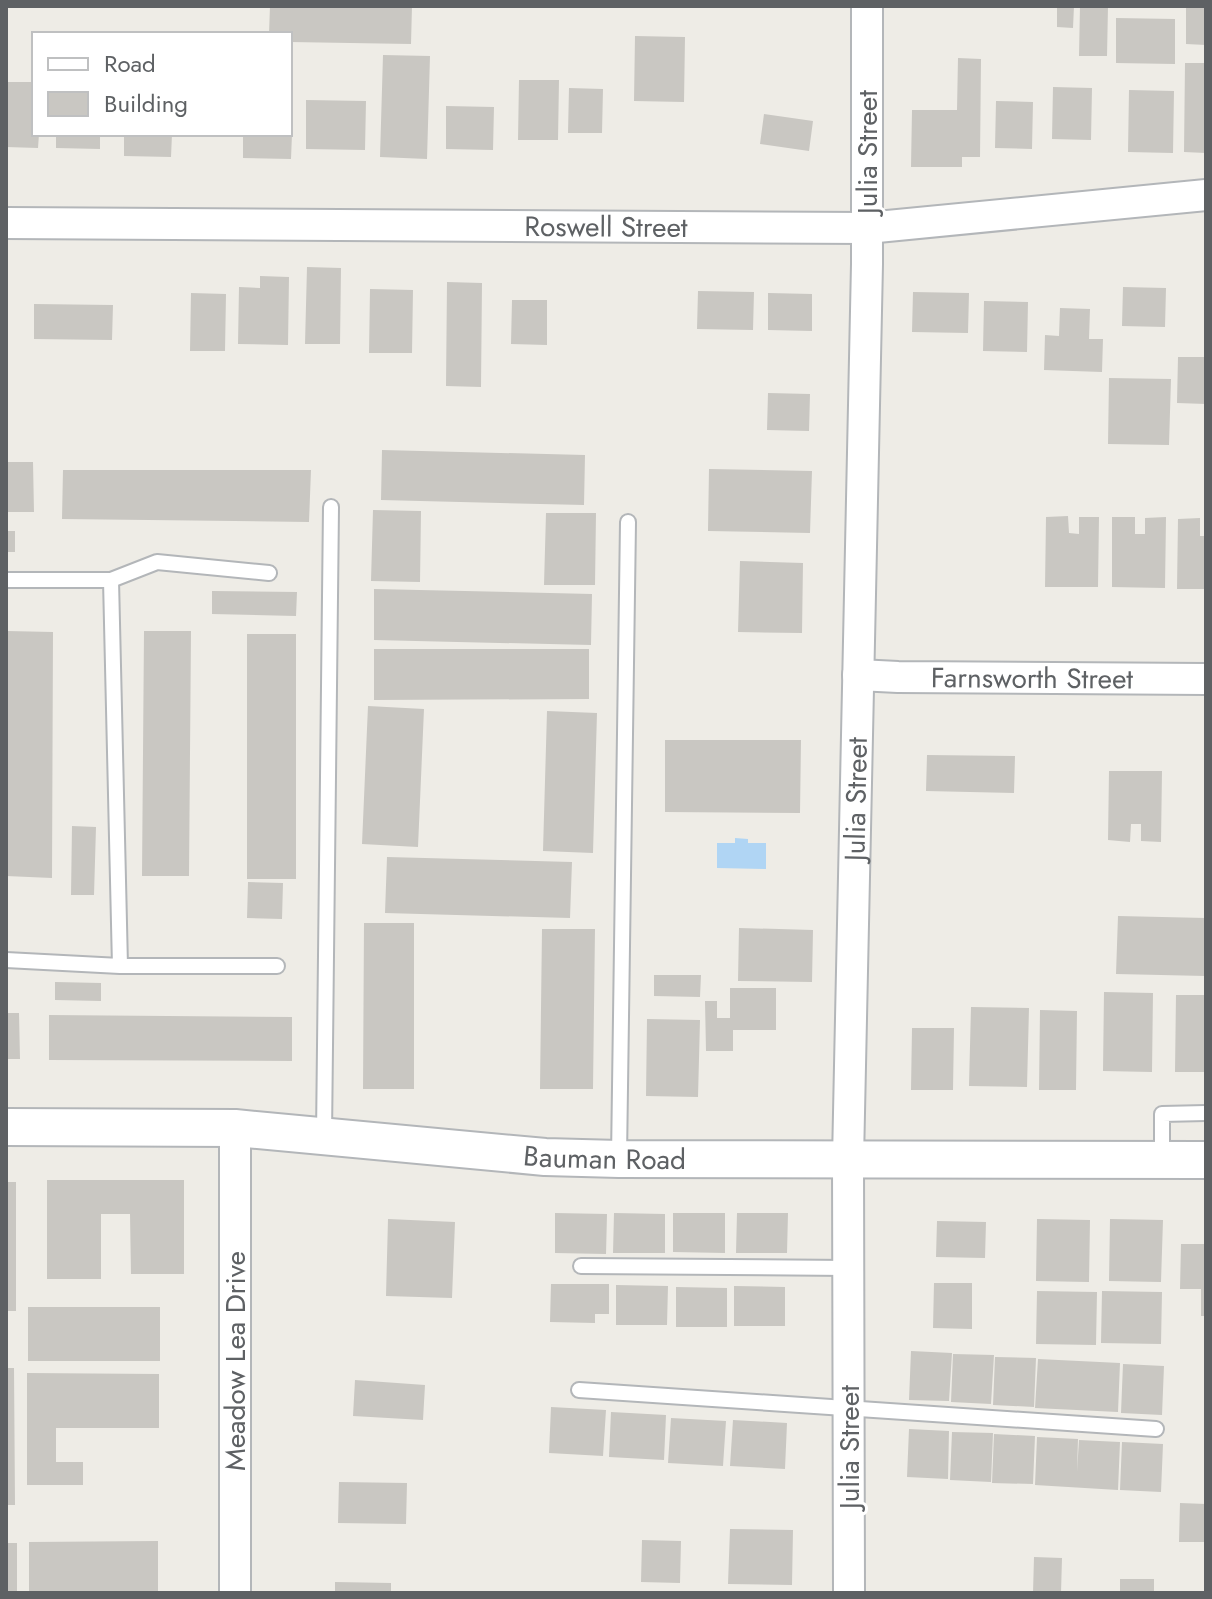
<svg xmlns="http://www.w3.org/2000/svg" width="1212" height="1599" viewBox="0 0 1212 1599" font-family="Jost,sans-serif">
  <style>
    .water { fill: #b0d5f4 }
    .building { fill: #c9c7c2 }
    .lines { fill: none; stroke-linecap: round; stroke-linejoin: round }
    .service-casing { stroke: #b3b6b9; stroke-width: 18 }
    .minor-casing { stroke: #b3b6b9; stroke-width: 34 }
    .tertiary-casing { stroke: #b3b6b9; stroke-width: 40 }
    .service { stroke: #fff; stroke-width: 14 }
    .minor { stroke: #fff; stroke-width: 30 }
    .tertiary { stroke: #fff; stroke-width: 36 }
    .labels { text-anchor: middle; stroke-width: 6; stroke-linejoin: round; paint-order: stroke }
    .street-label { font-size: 28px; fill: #5e6164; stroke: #fff }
  </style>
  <rect width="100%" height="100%" fill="#eeece6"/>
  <path class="water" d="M735 838 748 839V843H766V869L717 868V843H735Z"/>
  <path class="building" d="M270 6H412L411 44 290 42V34H269Z
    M1057 6H1074L1073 28 1057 27Z
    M1080 6H1108L1107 56H1079Z
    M1186 6H1206V45L1186 44Z
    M1116 18 1175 19V64L1116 63Z
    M635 36 685 37 684 102 634 101Z
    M383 55 430 56 427 159 380 157Z
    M958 58 981 59 980 157H962V167H911L912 110H957Z
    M1185 63H1206V153L1184 152Z
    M519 80H559L558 140H518Z
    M6 82H34V134H39L38 148 6 147Z
    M1053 87 1092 88 1091 140 1052 139Z
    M569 88 603 89 602 133H568Z
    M1129 90 1174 91 1173 153 1128 152Z
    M306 100 366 101 365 150 306 149Z
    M996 101 1033 102 1032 149 995 148Z
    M446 106 494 107 493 150 446 149Z
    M764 114 813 121 809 151 760 144Z
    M56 134H100V149L56 148Z
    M124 134H172L171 157 124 156Z
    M243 134H292L291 159 243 158Z
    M307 267 341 268 340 344H305Z
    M260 276 289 277 288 345 238 344 239 287 260 288Z
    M447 282 482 283 481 387 446 386Z
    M1123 287 1166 288 1165 327 1122 326Z
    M370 289 413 290 412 353H369Z
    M698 291 754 292 753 330 697 329Z
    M913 292 969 293 968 333 912 332Z
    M191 293 226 294 225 351H190Z
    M768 293 812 294V331L768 330Z
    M512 300H547V345L511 344Z
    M984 301 1028 302 1027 352 983 351Z
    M34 304 113 305 112 340 34 339Z
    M1060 308 1090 309 1089 339H1103L1102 372 1044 370 1045 335 1059 336Z
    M1178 357H1206V404L1177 403Z
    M1109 378 1171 379 1169 445 1108 444Z
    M768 393 810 394 809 431 767 430Z
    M382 450 585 455 584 505 381 500Z
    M6 462H33L34 512H6Z
    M709 469 812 471 810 533 708 531Z
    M63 470H311L309 522 62 519Z
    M373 510 421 511 420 582 371 581Z
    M546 513H596L595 585H544Z
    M1068 516 1069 533 1079 534V517H1099L1098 587H1045L1046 517Z
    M1112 517H1135V534H1145V518L1166 517 1165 588 1112 587Z
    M1200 518V536H1206V589H1177L1178 519Z
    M6 531H15V552H6Z
    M740 561 803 563 802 633 738 632Z
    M374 589 592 594 591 645 374 640Z
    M212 591 297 592 296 616 212 614Z
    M7 631 53 632 52 878 6 876Z
    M144 631H191L189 876H142Z
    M247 634H296V879H247Z
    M374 649H589V699L374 700Z
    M368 706 424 709 418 847 362 844Z
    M547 711 597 713 593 853 543 851Z
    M665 740H801L800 813 665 812Z
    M927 755 1015 756 1014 793 926 791Z
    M1109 771H1162L1161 842 1141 841V824H1131L1130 842 1108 840Z
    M72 826 96 827 94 895H71Z
    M387 857 572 862 570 918 385 913Z
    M248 882 283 883 282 919 247 918Z
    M1118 916 1206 918V976L1116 974Z
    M364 923H414V1089H363Z
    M739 928 813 930 812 982 738 981Z
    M542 929H595L593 1089H540Z
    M654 975H701L700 997 654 996Z
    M55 982 101 983V1001L55 1000Z
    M730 988H776V1030H733V1051H706L705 1001H717V1018H730Z
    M1104 992 1153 993 1152 1072 1103 1071Z
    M1176 995H1206V1072H1175Z
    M971 1007 1029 1008 1027 1087 969 1086Z
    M1040 1010 1077 1011 1076 1090H1039Z
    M6 1013H19L20 1059H6Z
    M49 1015 292 1017V1061L49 1060Z
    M647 1019 700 1020 698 1097 646 1096Z
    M912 1028H954L953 1090H911Z
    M47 1180H184V1274H131L130 1214H101V1279H47Z
    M6 1182H16V1311H6Z
    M555 1213 607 1214 606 1254 555 1253Z
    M614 1213 665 1214V1253H613Z
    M673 1213H725V1253L673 1252Z
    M737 1213H788L787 1253H736Z
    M388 1219 455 1222 452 1298 386 1296Z
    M1037 1219 1090 1220 1089 1282 1036 1281Z
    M1110 1219 1163 1220 1161 1282 1109 1281Z
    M937 1221 986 1222 985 1258 936 1257Z
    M1181 1244H1206V1316H1201V1289H1180Z
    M934 1283H972V1329L933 1328Z
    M551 1284H609V1314H595V1323L550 1322Z
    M616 1285 668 1286 667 1325H616Z
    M734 1286 785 1287V1326H734Z
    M676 1287 727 1288V1327H676Z
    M1037 1291 1097 1292 1096 1345 1036 1344Z
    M1102 1291 1162 1292 1161 1344 1101 1343Z
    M28 1307H160V1361H28Z
    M911 1351 952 1353 949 1401 909 1400Z
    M953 1354 994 1355 991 1404 951 1402Z
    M995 1357 1036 1358 1034 1407 993 1405Z
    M1038 1359 1120 1363 1118 1412 1035 1408Z
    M1123 1364 1164 1366 1162 1415 1121 1413Z
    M6 1368H14L15 1505H6Z
    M27 1373 159 1374V1428H56V1462H83V1485H27Z
    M355 1380 425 1385 423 1420 353 1416Z
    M551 1407 606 1410 603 1456 549 1453Z
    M611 1412 666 1415 664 1460 609 1457Z
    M671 1418 726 1421 723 1466 668 1463Z
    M733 1420 787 1423 785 1469 730 1466Z
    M909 1429 949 1431 948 1479 907 1477Z
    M952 1432 993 1433 991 1482 950 1480Z
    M994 1434 1035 1436 1033 1484 992 1483Z
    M1037 1437 1078 1439 1077 1472 1079 1440 1120 1442 1118 1490 1035 1485Z
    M1122 1442 1163 1444 1161 1492 1120 1490Z
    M339 1482 407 1483 406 1524 338 1523Z
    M1180 1503 1206 1504V1542H1179Z
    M730 1529 793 1530 792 1585 728 1584Z
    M642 1540 681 1541 680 1583 641 1582Z
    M158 1541V1593H29V1542Z
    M6 1543H17V1593H6Z
    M1034 1557 1062 1558 1061 1593H1033Z
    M1120 1579H1154V1593H1120Z
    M335 1582 391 1583V1593H335Z"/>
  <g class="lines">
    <defs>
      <path id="service" d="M6 580H111L120 966 6 960
        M111 580 157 562 269 573
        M120 966H277
        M324 1136 331 507
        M619 1158 628 522
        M1162 1159V1114L1206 1113
        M581 1266 849 1268
        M579 1390 1156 1429"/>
      <g id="minor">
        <path id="s1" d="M6 223 867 228 1206 195"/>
        <path id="s2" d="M858 675 898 677 1206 679"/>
        <path d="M235 1593V1128"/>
        <path id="s3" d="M849 1593 848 1160 867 264V6"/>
      </g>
      <g id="tertiary">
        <path id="s4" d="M6 1127 235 1128 545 1157 619 1159 1206 1160"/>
      </g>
    </defs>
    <use href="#service" class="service-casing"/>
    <use href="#minor" class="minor-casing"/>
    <use href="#tertiary" class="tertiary-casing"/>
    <use href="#service" class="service"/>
    <use href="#minor" class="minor"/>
    <use href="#tertiary" class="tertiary"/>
  </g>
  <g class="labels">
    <g class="street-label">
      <text transform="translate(867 152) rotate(-90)" y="10">Julia Street</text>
      <text dy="10" stroke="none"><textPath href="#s1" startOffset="600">Roswell Street</textPath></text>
      <text dy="10" stroke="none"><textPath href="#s2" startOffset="174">Farnsworth Street</textPath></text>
      <text dy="10" stroke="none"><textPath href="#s3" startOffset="794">Julia Street</textPath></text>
      <text dy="10" stroke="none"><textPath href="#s4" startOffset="600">Bauman Road</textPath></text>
      <text transform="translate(235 1361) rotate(-90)" y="10">Meadow Lea Drive</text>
      <text transform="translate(849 1447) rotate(-90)" y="10">Julia Street</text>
    </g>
  </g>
  <rect width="1212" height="1599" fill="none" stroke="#5e6164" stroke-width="16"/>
  <rect x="32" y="32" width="260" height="104" fill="#ffffff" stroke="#bfc0c1" stroke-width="2"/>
  <rect x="48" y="58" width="40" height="12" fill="#ffffff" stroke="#bfc0c1" stroke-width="2"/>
  <text x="104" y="72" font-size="24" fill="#5e6164">Road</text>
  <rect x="48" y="92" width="40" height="24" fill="#c9c7c2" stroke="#bfc0c1" stroke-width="2"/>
  <text x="104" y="112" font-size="24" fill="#5e6164">Building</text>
</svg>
